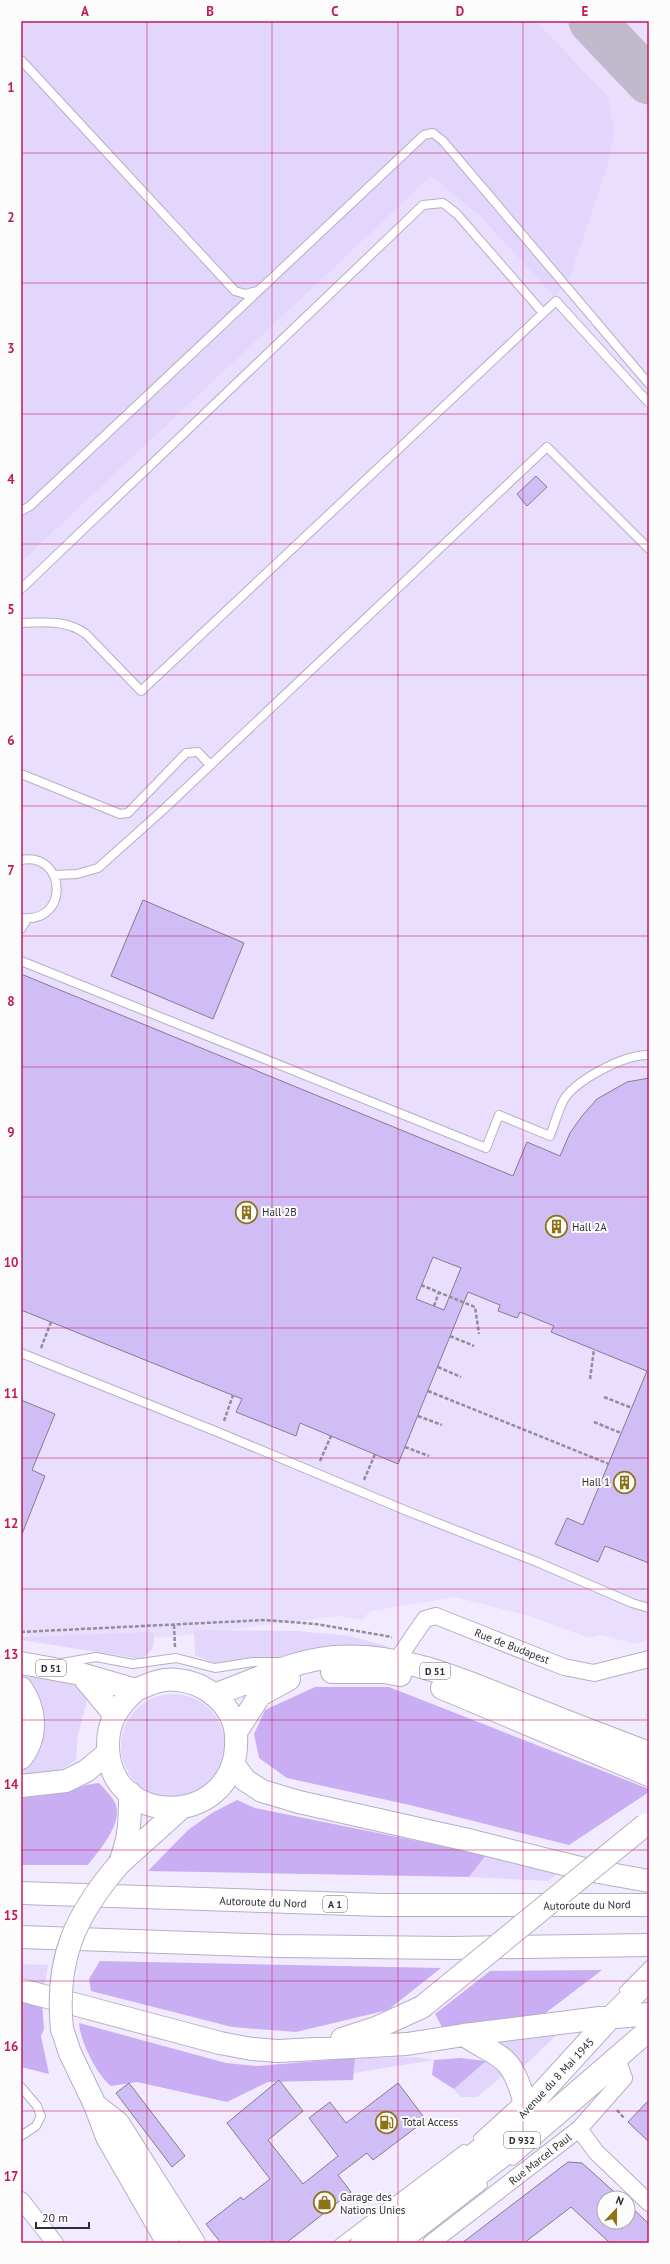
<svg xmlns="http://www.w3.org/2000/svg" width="670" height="2264" viewBox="0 0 670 2264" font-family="'PT Sans',sans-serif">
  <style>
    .built { fill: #e9defd }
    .green { fill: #e3d6fc }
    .forest { fill: #c9aef4 }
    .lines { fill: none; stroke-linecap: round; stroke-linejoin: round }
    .taxiway { stroke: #c0bacc; stroke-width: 47 }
    .building { fill: #d1bdf5; stroke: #837b91; fill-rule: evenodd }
    .service-casing { stroke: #b6aec5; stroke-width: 10 }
    .minor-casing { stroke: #b6aec5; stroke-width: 18 }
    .primary-casing { stroke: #b6aec5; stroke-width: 24 }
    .motorway-casing { stroke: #b6aec5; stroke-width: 24 }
    .path { stroke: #928d9b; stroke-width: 2.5; stroke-dasharray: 4 2; stroke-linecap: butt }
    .service { stroke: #fff; stroke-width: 8 }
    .minor { stroke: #fff; stroke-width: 16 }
    .primary { stroke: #fff; stroke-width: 22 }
    .motorway { stroke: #fff; stroke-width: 22 }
    .primary-bridge-casing { stroke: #b6aec5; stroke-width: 24; stroke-linecap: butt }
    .motorway-bridge-casing { stroke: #b6aec5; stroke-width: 24; stroke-linecap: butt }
    .primary-bridge { stroke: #fff; stroke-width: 22 }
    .motorway-bridge { stroke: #fff; stroke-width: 22 }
    .grid { fill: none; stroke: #c2185b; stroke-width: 1; stroke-opacity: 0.55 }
    .labels { text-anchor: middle; stroke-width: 4; stroke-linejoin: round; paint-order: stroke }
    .shield { fill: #fcfcfc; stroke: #6c6a71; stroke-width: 1 }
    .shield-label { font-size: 10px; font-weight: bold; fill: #2f2c35 }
    .poi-label { font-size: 11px; fill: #2f2c35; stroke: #fcfcfc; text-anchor: start }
    .street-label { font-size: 11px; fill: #2f2c35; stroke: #fcfcfc }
    .neatline { fill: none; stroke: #c2185b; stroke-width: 1.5 }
    .grid-label { font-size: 13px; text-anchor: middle; font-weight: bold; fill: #c2185b }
  </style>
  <rect width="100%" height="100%" fill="#f2ebff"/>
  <path class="built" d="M21 21H649V1639L636 1644 602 1635 589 1638 529 1616 455 1597 371 1611 361 1620 340 1616 170 1637 45 1643 21 1632Z"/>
  <path class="green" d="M21 21H536L608 97 614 132 609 160 570 277 555 297 479 215 431 176 21 562Z
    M194 1630 298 1631 350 1636 390 1647 289 1656 221 1666 195 1655Z
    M153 1632C155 1646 154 1652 140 1659L21 1640V1637Z
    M26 1674 73 1682 88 1689 87 1701 78 1735 76 1760C60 1772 41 1780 21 1780V1767L38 1697Z
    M121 1746a52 52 0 1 1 104 0a52 52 0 1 1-104 0Z
    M486 1855 559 1873 548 1881 469 1877Z
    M21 1964 48 1965 45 1984 21 1979Z
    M559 2033 524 2066C511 2052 500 2044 482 2038Z
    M416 2057 434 2060 354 2073 355 2058Z
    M486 2061 504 2075 477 2097H461L454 2089Z"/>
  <path class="forest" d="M315 1687H389L649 1789V1792L569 1845 414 1806 287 1778 259 1758 254 1734 265 1710Z
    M99 1783C106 1791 117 1800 117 1811 118 1829 98 1852 88 1865H21V1798L69 1792 86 1785Z
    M237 1800 255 1808 486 1855 469 1877 148 1871 188 1830 212 1813Z
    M100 1961 441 1968 388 2010 296 2032 232 2027 91 1991 89 1979Z
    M602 1970 543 2015 442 2027 435 2014 490 1971Z
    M21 1997 42 2001 44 2029 41 2036 49 2074 21 2067Z
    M79 2023 226 2063 257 2066 355 2058 353 2080 268 2082 227 2102 137 2082 111 2086C97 2075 80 2041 79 2023Z
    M460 2058 486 2061 454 2089 432 2075 434 2060Z"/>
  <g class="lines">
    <path class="taxiway" d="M592 21 649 81"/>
  </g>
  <path class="building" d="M536 476 547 487 527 506 517 494Z
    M143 900 244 943 213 1019 111 976Z
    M21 974 513 1176 527 1142 560 1156 570 1133 582 1116 597 1099 627 1082 649 1078V1563L605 1546 598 1562 555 1544 567 1518 583 1525 647 1371 551 1332 554 1326 520 1312 517 1318 498 1311 500 1305 468 1292 398 1464 300 1423 296 1436 236 1412 242 1399 21 1310ZM433 1257 461 1268 444 1310 416 1299Z
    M21 1400 55 1414 32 1470 45 1476 22 1534Z
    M279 2080 303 2111 268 2140 303 2184 338 2156 309 2118 330 2102 346 2123 398 2083 426 2120 373 2160 367 2153 338 2175 351 2192 286 2243H221L206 2224 241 2197 243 2200 270 2179 227 2123Z
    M129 2083 185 2156 172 2167 116 2093Z
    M649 2100V2142L628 2122Z
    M568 2162 582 2163 621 2198H604V2222H628V2204L649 2224V2243H610L571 2207 524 2243H462Z"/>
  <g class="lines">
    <defs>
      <path id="service" d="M21 60 235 291 245 294 257 291
        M21 511 30 506 424 135 433 133 443 141 649 384
        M21 589 423 205 443 203 457 214 543 313
        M21 623C43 622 67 620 86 634L141 691 556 301 649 403
        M21 774 120 814 128 813 186 753 198 752 210 765
        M21 860C66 851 71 924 21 918
        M54 875 77 874 98 868 164 809 547 447 649 549
        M21 929 27 919
        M21 961 486 1148 499 1115 550 1136C554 1125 558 1112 563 1101 575 1080 625 1054 649 1055
        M21 1353 220 1433 407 1511 537 1562 632 1603 649 1608
        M62 1663 96 1657 133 1664 176 1658 215 1668 253 1662H279
        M624 1990 649 1965
        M21 2087 37 2106 41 2116 36 2126 21 2136
        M478 2138 523 2097
        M513 2161 622 2067
        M339 2243 464 2149
        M408 2243 483 2185"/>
      <path id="minor" d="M397 1660 425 1619 436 1616 564 1667 594 1673 649 1659
        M579 2129 596 2152 649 2203
        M21 2200 55 2243
        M431 2243 579 2129 624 2078 617 2059"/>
      <path id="primary" d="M21 1663 81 1674 136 1690C149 1684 162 1678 177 1680 205 1682 234 1705 236 1735 242 1829 107 1832 108 1744 108 1721 119 1705 136 1690
        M332 1672H384L400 1675
        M81 1674 114 1714
        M442 1688 649 1775
        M214 1695C254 1681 293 1660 335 1657 404 1652 468 1682 530 1707 570 1723 609 1738 649 1753
        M236 1732 260 1695 289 1679
        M120 1862C130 1837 130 1820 130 1793
        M120 1863 180 1809
        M605 2018 649 2014
        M62 2029 70 2053 95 2105 107 2137 168 2243
        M95 2105 118 2123 194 2243
        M362 2243 513 2124 610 2018 649 1980
        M389 2243 509 2151 649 2030"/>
      <path id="motorway" d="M21 1688C36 1709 38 1737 21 1758
        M234 1765 245 1780 262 1791 299 1802 468 1840 588 1870 649 1881
        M21 1786 66 1781 86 1771 108 1753
        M21 1893 380 1905H649
        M21 1937 279 1946 450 1948 649 1945
        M21 1990 220 2043 252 2049 278 2051 407 2044 464 2035 600 2018
        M648 2031 649 2030
        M464 2035C498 2058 510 2052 523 2097
        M342 2039 376 2028 422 2007"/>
    </defs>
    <use href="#service" class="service-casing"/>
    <use href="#minor" class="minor-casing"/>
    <use href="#primary" class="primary-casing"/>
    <use href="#motorway" class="motorway-casing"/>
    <path class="path" d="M421 1285 475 1307 479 1334
      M434 1306 439 1292
      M450 1336 474 1346
      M41 1348 51 1322
      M438 1367 461 1377
      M590 1379 594 1349
      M428 1391 609 1464
      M604 1397 632 1408
      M418 1416 442 1425
      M224 1421 233 1395
      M594 1422 621 1433
      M405 1447 429 1456
      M320 1461 331 1436
      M364 1480 375 1454
      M174 1625 175 1647
      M21 1632 265 1620 316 1624 392 1637
      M617 2110 624 2118"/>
    <use href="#service" class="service"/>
    <use href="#minor" class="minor"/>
    <use href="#primary" class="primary"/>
    <use href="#motorway" class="motorway"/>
    <defs>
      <path id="primary-bridge" d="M62 2029C55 1959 75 1915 120 1863"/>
      <path id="motorway-bridge" d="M422 2007 645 1825"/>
    </defs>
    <use href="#primary-bridge" class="primary-bridge-casing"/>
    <use href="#motorway-bridge" class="motorway-bridge-casing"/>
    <use href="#primary-bridge" class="primary-bridge"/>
    <use href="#motorway-bridge" class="motorway-bridge"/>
  </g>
  <path class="grid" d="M147 21V2243M272 21V2243M398 21V2243M523 21V2243M21 153H649M21 283H649M21 414H649M21 544H649M21 675H649M21 806H649M21 936H649M21 1067H649M21 1197H649M21 1328H649M21 1458H649M21 1589H649M21 1720H649M21 1850H649M21 1981H649M21 2111H649"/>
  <defs>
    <symbol id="building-ring" viewBox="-11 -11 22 22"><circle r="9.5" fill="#fcfcfc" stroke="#8d7216" stroke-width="1.5"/><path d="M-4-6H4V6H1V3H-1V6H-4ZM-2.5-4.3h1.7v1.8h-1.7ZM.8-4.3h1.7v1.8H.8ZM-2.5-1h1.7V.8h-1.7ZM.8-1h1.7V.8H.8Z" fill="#8d7216"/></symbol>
    <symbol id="fuel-ring" viewBox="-11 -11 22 22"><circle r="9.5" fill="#fcfcfc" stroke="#8d7216" stroke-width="1.5"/><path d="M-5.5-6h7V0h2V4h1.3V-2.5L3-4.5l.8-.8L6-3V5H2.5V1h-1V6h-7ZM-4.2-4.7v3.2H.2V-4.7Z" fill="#8d7216"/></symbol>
    <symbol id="shop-ring" viewBox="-11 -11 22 22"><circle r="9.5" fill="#fcfcfc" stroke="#8d7216" stroke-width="1.5"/><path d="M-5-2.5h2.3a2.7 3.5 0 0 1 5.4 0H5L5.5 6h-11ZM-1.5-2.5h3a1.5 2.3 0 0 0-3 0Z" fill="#8d7216"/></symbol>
  </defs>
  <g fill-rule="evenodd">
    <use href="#building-ring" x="234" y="1200" width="25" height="25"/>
    <use href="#building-ring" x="544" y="1214" width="25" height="25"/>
    <use href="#building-ring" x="612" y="1470" width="25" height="25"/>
    <use href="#fuel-ring" x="374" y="2110" width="25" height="25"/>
    <use href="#shop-ring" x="312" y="2190" width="25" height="25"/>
  </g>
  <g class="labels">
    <g class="shield">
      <rect x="36" y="1660" width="30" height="16" rx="3"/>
      <rect x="420" y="1663" width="30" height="16" rx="3"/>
      <rect x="323" y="1896" width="24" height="16" rx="3"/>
      <rect x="504" y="2132" width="36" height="16" rx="3"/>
    </g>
    <g class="shield-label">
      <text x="51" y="1672">D 51</text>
      <text x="435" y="1675">D 51</text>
      <text x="335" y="1908">A 1</text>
      <text x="522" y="2144">D 932</text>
    </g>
    <g class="poi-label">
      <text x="262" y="1216">Hall 2B</text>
      <text x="572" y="1231">Hall 2A</text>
      <text x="610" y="1486" text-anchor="end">Hall 1</text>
      <text x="402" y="2126">Total Access</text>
      <text x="340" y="2201">Garage des<tspan x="340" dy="13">Nations Unies</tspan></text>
    </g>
    <g class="street-label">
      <text transform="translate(512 1646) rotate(21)" y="4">Rue de Budapest</text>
      <text transform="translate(263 1902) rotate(2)" y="4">Autoroute du Nord</text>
      <text transform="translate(587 1905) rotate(-1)" y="4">Autoroute du Nord</text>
      <text transform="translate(556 2078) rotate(-47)" y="4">Avenue du 8 Mai 1945</text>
      <text transform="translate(540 2159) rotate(-38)" y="4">Rue Marcel Paul</text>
    </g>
  </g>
  <rect width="670" height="2264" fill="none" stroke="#fcfcfc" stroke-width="44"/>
  <g transform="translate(616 2210) rotate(22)"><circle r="19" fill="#fcfcfc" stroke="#aaa9ac"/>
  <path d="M0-3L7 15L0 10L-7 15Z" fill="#8d7216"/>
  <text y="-6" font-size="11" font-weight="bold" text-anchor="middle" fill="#2f2c35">N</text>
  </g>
  <path d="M36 2222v6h53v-6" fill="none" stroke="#2f2c35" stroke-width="2"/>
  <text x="42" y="2222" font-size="12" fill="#2f2c35" stroke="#fcfcfc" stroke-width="3" paint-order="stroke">20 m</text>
  <rect x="22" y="22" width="626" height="2220" class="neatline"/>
  <g class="grid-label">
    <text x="85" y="16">A</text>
    <text x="210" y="16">B</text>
    <text x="335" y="16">C</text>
    <text x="460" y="16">D</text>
    <text x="585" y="16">E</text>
    <text x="11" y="92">1</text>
    <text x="11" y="222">2</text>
    <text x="11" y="353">3</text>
    <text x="11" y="484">4</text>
    <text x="11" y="614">5</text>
    <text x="11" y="745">6</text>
    <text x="11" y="875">7</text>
    <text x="11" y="1006">8</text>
    <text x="11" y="1137">9</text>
    <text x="11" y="1267">10</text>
    <text x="11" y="1398">11</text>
    <text x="11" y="1528">12</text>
    <text x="11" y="1659">13</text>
    <text x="11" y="1789">14</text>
    <text x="11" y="1920">15</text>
    <text x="11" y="2051">16</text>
    <text x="11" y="2181">17</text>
  </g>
</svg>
